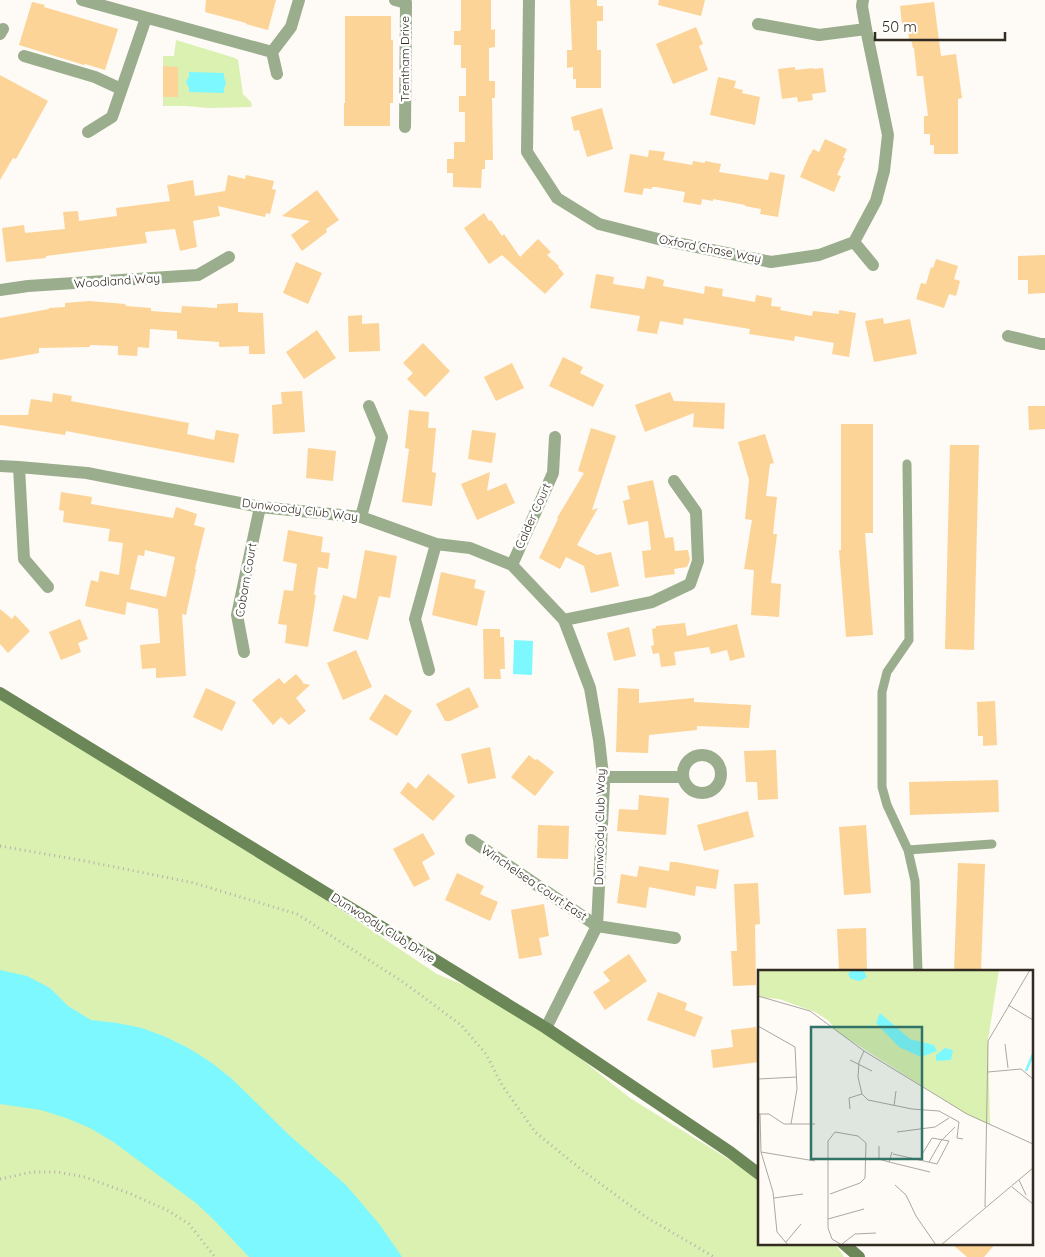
<svg xmlns="http://www.w3.org/2000/svg" width="1045" height="1257" viewBox="0 0 1045 1257" font-family="Quicksand,sans-serif">
  <style>
    .green { fill: #dbf1b1 }
    .water { fill: #7df8fe }
    .building { fill: #fcd498; fill-rule: evenodd }
    .lines { fill: none; stroke-linecap: round; stroke-linejoin: round }
    .path { stroke: #b6b1aa; stroke-width: 3; stroke-dasharray: 1 4; stroke-linecap: butt }
    .lane { stroke: #9aad8d; stroke-width: 9 }
    .street { stroke: #9aad8d; stroke-width: 12 }
    .secondary { stroke: #6b8657; stroke-width: 12 }
    .labels { text-anchor: middle; stroke-width: 5; stroke-linejoin: round; paint-order: stroke }
    .street-label { font-size: 12px; fill: #322b21; stroke: #fff }
    .inset-river { fill: none; stroke: #7df8fe; stroke-width: 2.5 }
    .inset-road { fill: none; stroke: #aca7a0; stroke-width: 1 }
    .view { fill: #317467; fill-opacity: 0.15; stroke: #317467; stroke-width: 2.5 }
    .inset-edge { fill: none; stroke: #322b21; stroke-width: 2.5 }
  </style>
  <rect width="100%" height="100%" fill="#fefaf5"/>
  <path class="green" d="M176 40 235 58 238 60 243 94 251 102 252 106 250 107 208 108 186 106H163V56H174Z
    M0 697 232 837 437 974 516 1007 630 1098 759 1178V1243H835L844 1257H0Z"/>
  <path class="water" d="M189 72 224 73V77L226 83 224 89V93L189 92V88L186 82 189 76Z
    M514 640 533 641 532 675 513 674Z
    M0 970 27 976 50 988 68 1006 91 1020 117 1023 142 1028 166 1037 190 1049 212 1063 232 1079 288 1134 346 1185 380 1225 402 1257H249L215 1221 196 1203 112 1141 90 1128 66 1118 41 1110 0 1104Z"/>
  <path class="building" d="M206 0H276L268 30 246 24V23L205 12Z
    M461 0H491V30L495 29V47L489 48V81H495V98H492L493 160H485V169H482L481 188 453 187V173H447V159H454V142H465V112H459V96H466V68H461V45H454V31H460L461 29Z
    M570 0H597V6H603V21H597V50H601V88H576V79H573V67L567 68V50H572Z
    M659 0H705L701 16 658 5Z
    M32 2 45 5 44 7 118 29 105 70 85 64 84 65 19 45Z
    M934 2 941 56 956 54 962 98 958 99V154H934V145H930V134H924V116H928L923 76H917L914 48H913L911 39H909L907 23 902 24 900 6Z
    M345 16H391V40H393V103H390V126H344V103H345Z
    M696 27 703 44 699 46 708 70 673 84 656 44Z
    M163 66 178 67V97H163Z
    M795 67V70L813 68V69L823 68 826 92 812 94 813 100 806 101 798 102 797 97 782 99 778 69Z
    M0 75 48 101 16 159 13 158 0 180Z
    M718 77 736 81 734 88 743 90 742 93 760 97 755 125 710 115Z
    M602 108 613 149 587 157 579 130 574 131 571 117Z
    M825 139 847 149 843 158H845L837 175 841 176 834 192 800 177 810 154H811L813 149 819 152Z
    M649 150 665 152 663 160 692 165 693 161 705 163V161L721 164 719 172 768 180 770 172 785 175 778 217 760 214 761 209 745 206V205L713 199V201L702 199 701 205 683 202 685 192 656 187H652V189L644 188 642 195 624 192 630 154 648 157Z
    M228 175 245 179 246 175 274 181 272 189 276 190 270 214 266 213 265 217 218 206 220 216 193 221 197 247 180 251 175 229 145 232 147 243 46 256V258L6 262 2 228 24 225 25 233 65 229 63 212 78 211 79 221 117 216 116 208 170 201 167 185 193 180 195 196 225 191Z
    M317 190 339 220 326 229 327 232 302 251 291 235 310 221 282 216Z
    M484 213 489 221 491 220 502 236 504 234 520 257 538 239 551 252 547 255 559 266 558 267 564 274 545 294 502 255 489 264 464 228Z
    M1045 255V293L1028 294V280H1018V256Z
    M936 259 958 266 954 279 960 281 956 296 949 294 944 308 916 299 921 283 926 284 931 267 933 268Z
    M296 262 322 273 308 304 283 293Z
    M596 274 614 277 613 284 644 289 647 276 664 280 663 286 704 294 705 286 723 289 722 296 755 302 756 295 772 298 771 306 781 307 780 310 812 316 813 311 839 314V310L856 313 849 357 832 354 834 343 795 336 794 341 749 334 750 329 684 318 683 325 660 321 657 334 637 331 640 316 590 308Z
    M89 301 125 304 126 306 151 308V311L181 313 182 306 217 308V304L238 303V312L263 313 265 354H249V346L219 347V342L177 339V331L150 329 149 348 138 347 137 356 118 355V346L90 345V347L39 348V353L0 360V318L49 309V308L65 307V303Z
    M362 315V324L379 323 380 351 349 352 348 316Z
    M883 318 884 324 910 319 917 354 874 362 865 321Z
    M317 330 336 358 304 379 286 352Z
    M423 343 450 371 425 397 407 379 413 373 403 363Z
    M563 357 583 367 580 373 604 385 593 407 549 386Z
    M512 363 524 388 496 401 484 377Z
    M302 391 305 432 273 434 272 405 282 404 281 392Z
    M670 392 674 401 725 403 724 429 693 427 694 413 645 432 635 405Z
    M53 393 72 396 71 401 189 423 187 434 214 440 216 430 239 434 234 463 66 431 65 435 0 425V415H28L31 399 52 402Z
    M1028 406H1045V429L1029 430Z
    M409 410 429 412 428 428H436L432 472 436 473 432 506 402 502 409 449 405 448Z
    M841 424H873V533H865L873 635 846 637 839 550H841Z
    M591 428 616 436 592 510 598 508 577 545 597 555 611 552 619 586 591 593 584 566 566 557 560 569 539 558 558 519 557 518 584 473 578 471Z
    M472 430 496 433 492 463 468 459Z
    M765 434 774 463 770 464 766 496 777 497 773 534H777L771 583 781 584 779 617 751 615 754 570 744 569 752 520 745 519 749 480 738 442Z
    M950 445H979L974 650 945 649Z
    M308 448 336 451 333 481 306 478Z
    M490 472 487 491 506 483 515 503 477 520 461 484Z
    M653 480 665 538 673 537 675 551 688 550 690 560 687 567 674 569 675 574 645 578 642 551 651 550 648 521 628 525 623 501 630 499 627 486Z
    M61 492 92 497 91 504 173 518 176 507 197 514 194 525 205 528 195 569H196L186 615 182 614 186 676 156 678V668L142 669 140 645 160 643 158 609 127 602 125 615 85 606 91 580 98 582 100 571 119 575 123 543 108 541 110 529 63 522 64 511 59 510ZM145 550 175 557 166 597 130 589 138 555 144 556Z
    M288 530 323 537 321 552 330 553 328 569 318 567 314 595H316L308 647 285 643 287 625 278 624 284 590 293 591 297 564 283 561Z
    M365 550 397 556 390 598 379 596 368 640 333 631 343 595 356 599Z
    M441 572 476 580 474 588 485 591 477 626 432 615Z
    M0 609 12 619 15 615 30 631 8 653 0 644Z
    M80 619 88 639 78 643 81 652 61 660 49 632Z
    M685 623 687 636 737 624 745 657 730 661 727 650 711 654 709 647 674 652 676 665 661 667 659 653 653 654 651 646 654 645 652 629 656 628V626Z
    M629 627 636 656 614 661 607 633Z
    M483 629H500V637H504L505 669H500L501 679H484Z
    M356 650 372 687 343 700 327 663Z
    M296 674 303 682 302 683 310 685 296 698 306 711 289 725 281 717 273 725 252 700 279 678 284 684Z
    M469 687 479 707 450 721H445L436 704Z
    M206 688 236 702 222 731 193 717Z
    M618 688 639 689V703L694 698V702L751 705 749 728 697 726V730L649 735 648 753 616 752Z
    M385 694 412 711 397 736 369 719Z
    M995 701 997 745 983 746V736H978L977 702Z
    M490 747 496 778 468 784 461 754Z
    M776 750 778 799 758 800 757 782H746L744 751Z
    M529 755 535 760 537 759 554 772 535 796 511 777Z
    M428 774 455 796 433 821 400 793 408 782 416 789Z
    M998 780 999 812 910 815 909 782Z
    M639 795 669 798 666 835 617 831 619 809 638 810Z
    M748 811 754 837 704 851 697 825Z
    M538 825 569 826 568 859 537 858Z
    M866 825 871 893 844 895 839 827Z
    M423 833 435 854 422 862 430 879 414 887 393 849Z
    M670 862H676L719 870 716 889 696 886 695 896 649 887 646 908 617 903 621 874 637 877 639 866 669 871Z
    M958 863 985 864 981 971H954Z
    M457 873 484 886 480 894 498 902 490 921 445 900Z
    M758 883 760 924 755 925 756 985 733 986 731 951H737L734 884Z
    M544 904 549 936 539 938 542 955 519 959 511 910Z
    M866 928 867 971H839L837 929Z
    M629 954 647 981 605 1010 593 992 610 981 603 972Z
    M658 992 687 1003 685 1010 703 1017 695 1037 647 1020Z
    M756 1027 759 1051V1062L713 1068 711 1050 733 1047 731 1030Z
    M951 1243H996L984 1257H967Z"/>
  <g class="lines">
    <path class="path" d="M0 846 85 861 194 883 297 914 403 982 461 1025 486 1054 502 1085 535 1132 583 1171 646 1217 714 1257
      M0 1179 32 1172H57L85 1177 131 1194 167 1210 189 1224 215 1257"/>
    <path class="lane" d="M907 464 909 640 887 672 882 692V787L887 805 908 850 915 881 918 971
      M908 850 992 844"/>
    <path class="street" d="M82 0 272 52
      M395 0 406 3 405 127
      M529 0 527 152 557 198 599 224 662 240 771 262 819 255 854 242 876 201 884 171 888 135 866 29 862 6 863 0
      M758 24 819 35 866 29
      M0 34 3 29
      M24 56 95 77 121 89
      M277 74 272 52 291 27 299 0
      M88 132 112 117 146 18
      M854 242 873 265
      M0 290 28 286 198 275 229 257
      M1008 336 1041 344H1045
      M0 466 19 467 87 473 260 507 361 517 436 544 470 548 512 565 564 620 590 688 599 740 604 784 597 926 546 1028
      M19 467 24 559 48 587
      M361 517 382 437 369 406
      M512 565 553 473 555 437
      M564 620 652 602 690 584 698 561 696 512 674 481
      M244 652 237 615 260 507
      M429 670 415 619 436 544
      M683 774a19 19 0 1 1 38 0a19 19 0 1 1-38 0Z
      M603 777H683
      M471 840 597 926 675 938"/>
    <path class="secondary" d="M0 693 546 1028 730 1152 759 1174
      M843 1243 859 1257"/>
  </g>
  <g class="labels">
    <g class="street-label">
      <text transform="translate(405 59) rotate(-90)" y="4">Trentham Drive</text>
      <text transform="translate(710 249) rotate(11)" y="4">Oxford Chase Way</text>
      <text transform="translate(117 281) rotate(-4)" y="4">Woodland Way</text>
      <text transform="translate(300 510) rotate(7)" y="4">Dunwoody Club Way</text>
      <text transform="translate(533 516) rotate(-66)" y="4">Calder Court</text>
      <text transform="translate(246 580) rotate(-80)" y="4">Coborn Court</text>
      <text transform="translate(600 827) rotate(-89)" y="4">Dunwoody Club Way</text>
      <text transform="translate(534 883) rotate(34)" y="4">Winchelsea Court East</text>
      <text transform="translate(383 928) rotate(32)" y="4">Dunwoody Club Drive</text>
    </g>
  </g>
  <g transform="translate(758 970)">
    <rect width="275" height="275" fill="#fefaf5"/>
    <path d="M241 0 230 70 232 155 208 144 78 61 71 51 57 42 21 29 0 27V1Z" fill="#dbf1b1"/>
    <path d="M94 0H105L109 7 102 11 93 9 90 4ZM122 43 152 69 176 75 179 81 163 87 141 77 118 53ZM187 78 195 80 193 90 178 91V85Z" fill="#7df8fe"/>
    <path class="inset-river" d="M268 101 275 84"/>
    <path class="inset-road" d="M0 26 52 41 106 81 209 144 275 174M250 35 275 50M0 56 37 77 39 119 33 154M247 74 250 98M106 81 101 92 100 107 104 124 110 130 154 139 181 141 201 152 199 168 205 169M92 90 114 101M230 102 263 99 275 109M0 109 39 107M136 136 138 121M92 139 91 128 104 124M1 144H11L26 154H57M2 144 3 182 15 222 19 262 30 275M139 162 177 157 191 148M121 176V189L131 192 134 182M3 182 57 191M135 184 179 194 191 171 174 168 163 186M131 192 172 202M171 192 183 171 197 157M261 210 268 225M137 215 148 225 158 246 178 275M254 217 275 234M72 224 102 213 107 208 108 173 100 166 77 162 70 171V258L74 269 84 275M16 228 45 224M227 237 230 71 272 0M70 249 106 239M28 272 43 254M84 274 97 264 118 263M183 275 275 198"/>
    <path class="view" d="M53 57H164V189H53Z"/>
    <rect width="275" height="275" class="inset-edge"/>
  </g>
  <path d="M875 32v8h130v-8" fill="none" stroke="#322b21" stroke-width="2.5"/>
  <text x="882" y="32" font-size="15" fill="#322b21" stroke="#ffffff" stroke-width="4" paint-order="stroke">50 m</text>
</svg>
